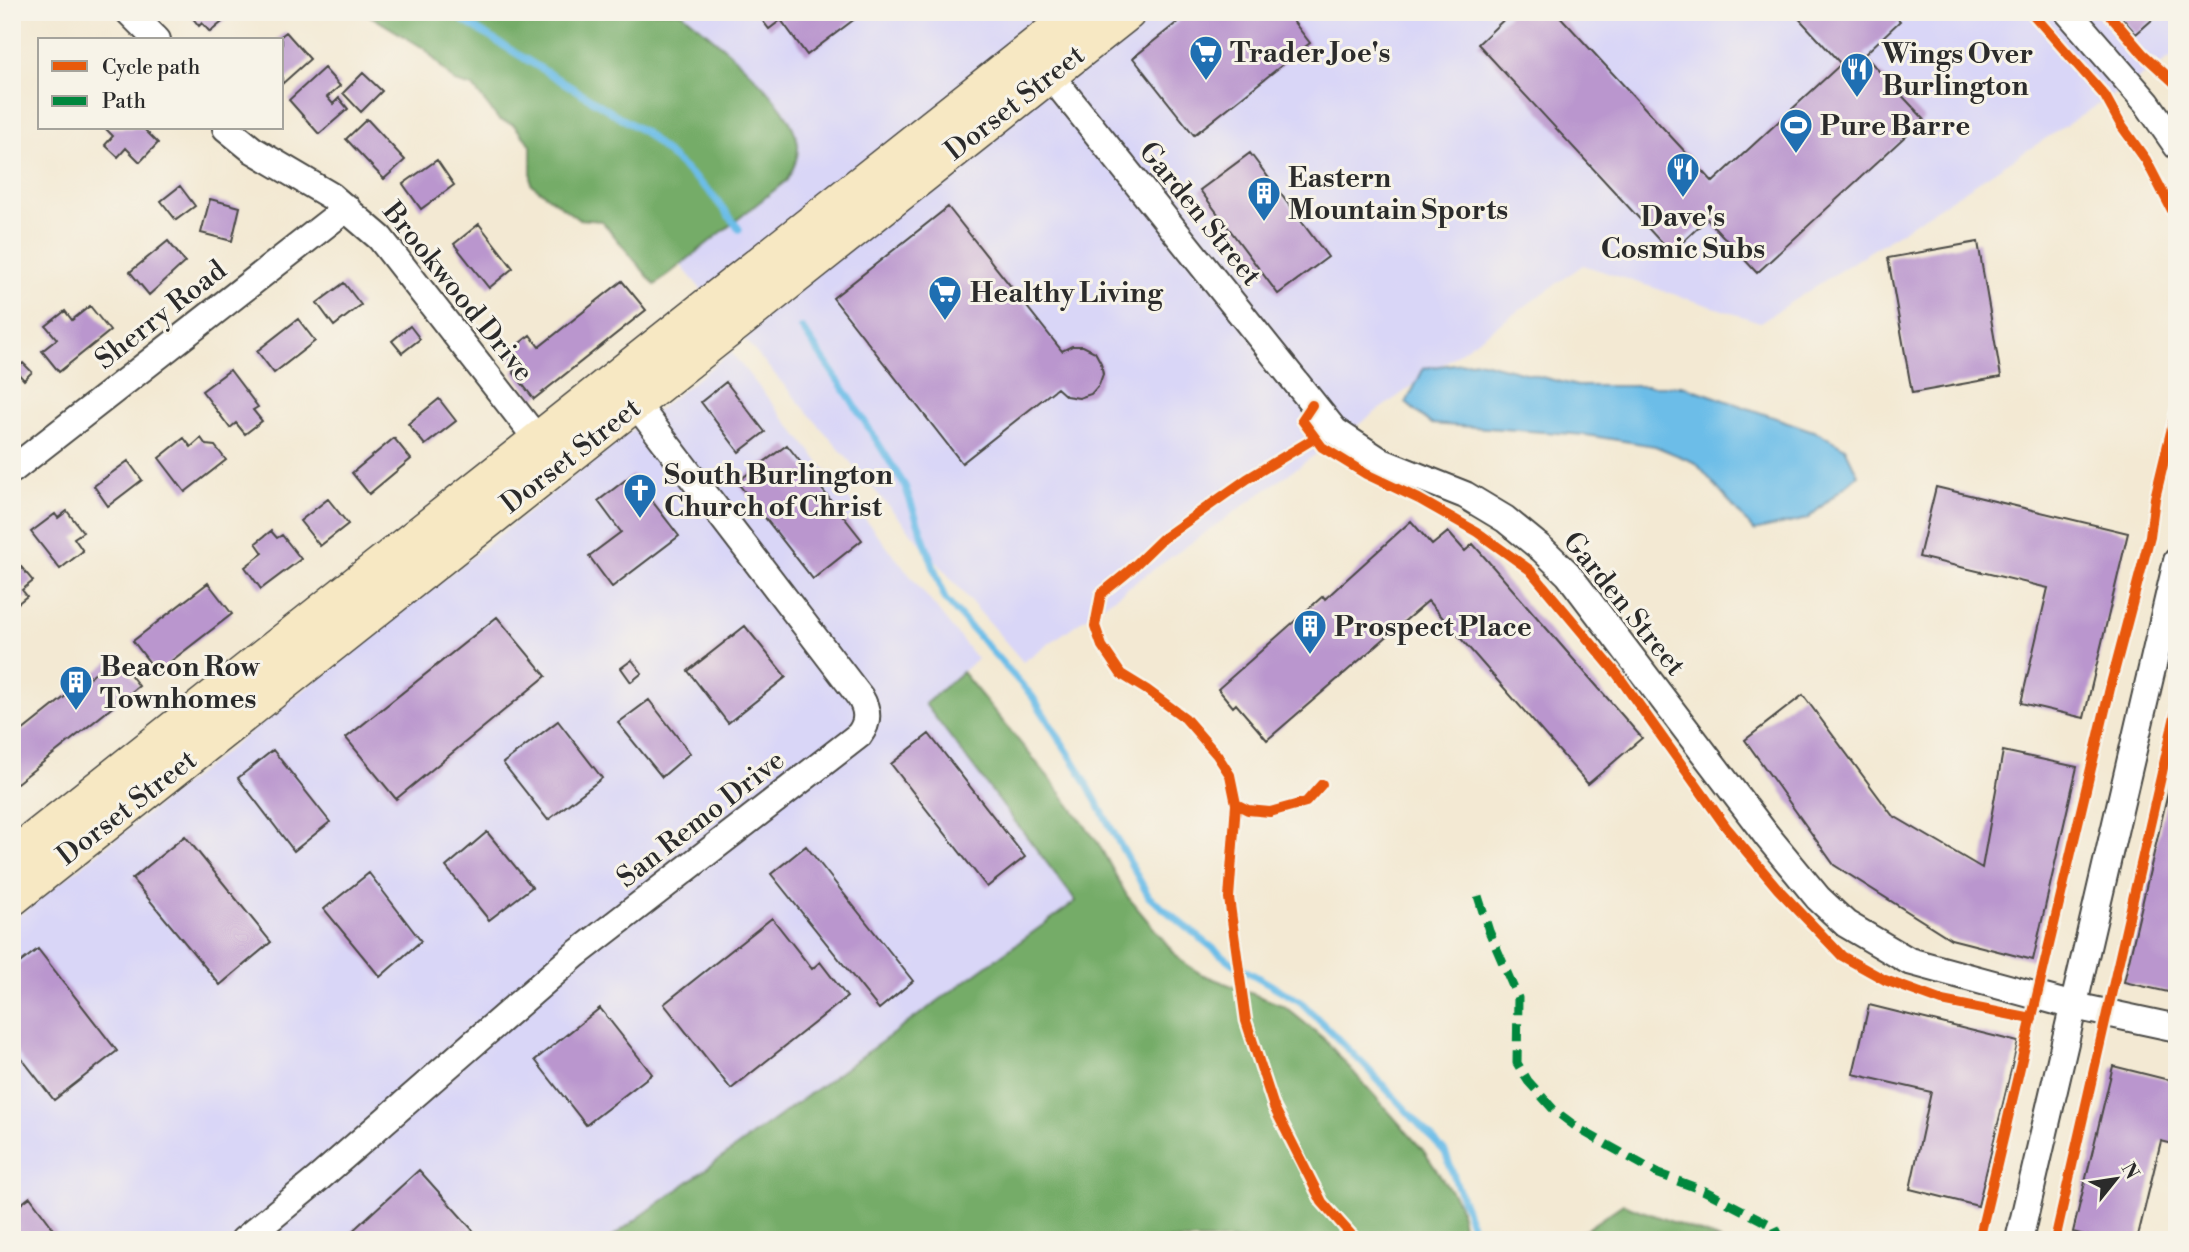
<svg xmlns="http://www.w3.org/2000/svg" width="2189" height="1252" viewBox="0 0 2189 1252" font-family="'Libre Bodoni',serif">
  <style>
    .built { fill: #d9d6f7 }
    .forest { fill: #75ac68; stroke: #506c4a; stroke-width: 2 }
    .water { fill: #6cbde8; stroke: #4c748a; stroke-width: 2 }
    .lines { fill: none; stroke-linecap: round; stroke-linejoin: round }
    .stream { stroke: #6cbde8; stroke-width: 7 }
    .building { fill: #ba96ce }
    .minor-casing { stroke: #494844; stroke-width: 30 }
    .secondary-casing { stroke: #494844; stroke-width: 40 }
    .minor { stroke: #fff; stroke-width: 26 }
    .secondary { stroke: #f7e8c3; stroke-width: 37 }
    .quiet { stroke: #00873e; stroke-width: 9; stroke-dasharray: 18 9; stroke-linecap: butt }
    .cycleway-casing { stroke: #f7f3e8; stroke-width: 15 }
    .cycleway { stroke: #e8590c; stroke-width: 10 }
    .labels { text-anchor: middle; stroke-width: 6; stroke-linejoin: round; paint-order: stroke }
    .poi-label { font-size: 28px; font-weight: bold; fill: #2b2b2b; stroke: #f7f3e8; text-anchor: start }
    .street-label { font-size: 28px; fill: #2b2b2b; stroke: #f7f3e8 }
  </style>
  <rect width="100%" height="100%" fill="#f7f3e8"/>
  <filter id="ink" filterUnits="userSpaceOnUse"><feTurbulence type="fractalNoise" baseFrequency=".0143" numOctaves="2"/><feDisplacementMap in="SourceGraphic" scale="14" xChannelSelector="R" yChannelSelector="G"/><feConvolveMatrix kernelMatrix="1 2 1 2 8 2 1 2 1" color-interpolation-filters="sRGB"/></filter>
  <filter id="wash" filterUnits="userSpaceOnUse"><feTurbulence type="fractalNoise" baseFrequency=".00686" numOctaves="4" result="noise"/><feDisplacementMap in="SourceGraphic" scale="28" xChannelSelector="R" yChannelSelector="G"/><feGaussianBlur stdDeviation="1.57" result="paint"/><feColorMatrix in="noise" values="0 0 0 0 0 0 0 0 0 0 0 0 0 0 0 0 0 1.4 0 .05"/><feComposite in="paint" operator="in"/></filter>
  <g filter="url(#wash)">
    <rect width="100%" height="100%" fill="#f3e9d3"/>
    <path class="built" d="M462 12H2177V54L1760 322 1583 265 1023 662Z
      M731 352 977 659 925 704 1076 901 608 1240H12V921Z"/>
    <path class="forest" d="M364 12H681C714 38 792 101 798 144 799 158 793 169 787 180L655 285 602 221 578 219 531 184V145L513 124 499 120 473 87 455 82 425 49Z
      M962 672 1051 780 1098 843 1127 896 1180 960 1201 974 1284 1006 1323 1038 1423 1150 1458 1202 1466 1240H608L1076 901 925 704Z
      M1623 1204 1721 1240H1570Z"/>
    <path class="water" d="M1478 361 1577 386H1684L1819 433 1845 448 1858 475 1807 519 1754 531 1696 463 1655 446 1586 435 1431 424 1406 403 1424 368Z"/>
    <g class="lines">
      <path class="stream" d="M449 12 644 132 710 192 739 229
        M802 328 850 398 905 486 945 599 1032 696 1078 768 1149 897 1229 961 1301 1002 1366 1067 1445 1152 1477 1240"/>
    </g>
    <g id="blocks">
      <path class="building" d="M188 12H230L232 14 210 32 202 23 199 26Z
        M756 12H864L807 55 781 20 769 29Z
        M1190 12H1286L1310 43 1194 135 1133 58Z
        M1512 12H1556L1713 182 1841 64 1793 12H1892L1900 21 1864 55 1924 119 1757 273 1707 219 1671 253 1478 44Z
        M2117 12H2161L2136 34Z
        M286 32 310 59 282 84V40H276Z
        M324 68 340 86 327 97 333 104 339 98 348 109 319 134 289 100Z
        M363 73 382 91 361 112 343 93Z
        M367 119 405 160 384 179 346 139Z
        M105 128H143L158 143 140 162 126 148 118 157 105 145 113 136Z
        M1250 153 1328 257 1278 294 1200 190Z
        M437 160 454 185 421 209 403 184Z
        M180 186 195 206 176 220 161 201Z
        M210 199 240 207 232 241 201 233Z
        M948 207 1062 351 1072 346H1083L1095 352 1101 363 1103 374 1099 385 1091 394 1079 398 1066 396 1057 388 962 463 833 298Z
        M479 224 513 268 489 288 454 244Z
        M168 241 185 262 149 295 130 272Z
        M1978 242 2001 377 1912 393 1888 258Z
        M622 281 646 310 534 399 513 372 518 368 506 354 530 335 539 347Z
        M344 283 361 305 334 326 317 303Z
        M90 306 110 331 59 372 42 351 57 339 46 326 65 311 72 320Z
        M298 319 315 341 274 373 257 351Z
        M410 326 420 339 402 353 392 341Z
        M23 363 32 372 24 380 15 370Z
        M230 370 258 407 253 410 262 421 245 434 236 423 230 428 202 391Z
        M726 382 765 432 739 452 701 402Z
        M439 399 456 421 425 445 408 424Z
        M184 438 191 447 201 438 206 445 215 446 226 460 185 492 159 458Z
        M394 438 411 459 369 494 352 473Z
        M787 445 862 540 813 579 737 482Z
        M128 461 142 480 108 506 94 486Z
        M632 475 679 536 612 587 589 556 621 532 598 501Z
        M1936 487 2128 533 2084 718 2021 703 2048 588 1919 557Z
        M328 499 348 524 320 546 300 521Z
        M67 511 83 532 74 538 83 551 60 569 31 532 55 514 58 518Z
        M1411 521 1432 545 1448 532 1465 551 1473 544 1642 738 1588 784 1428 601 1267 740 1236 704 1233 707 1218 689 1323 596 1325 599Z
        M271 531 277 538 282 535 301 559 261 589 245 567 263 553 256 543Z
        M12 556 33 581 22 590 27 596 12 608Z
        M208 583 232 614 157 672 133 641Z
        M497 617 546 676 396 799 346 738Z
        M745 626 786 677 728 723 688 671Z
        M116 656 139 686 12 787V739Z
        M632 660 642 673 631 682 621 668Z
        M1803 695 1892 815 1982 868 2003 751 2077 767 2033 960 1951 939 1834 865 1745 740Z
        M649 700 690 753 662 777 618 723Z
        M558 721 602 778 548 820 503 763Z
        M929 734 1025 857 987 887 891 764Z
        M273 750 330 822 294 851 238 778Z
        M2170 784 2177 785V994L2124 982Z
        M487 832 532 887 489 920 446 867Z
        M185 836 271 942 220 985 132 879Z
        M806 846 913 981 879 1009 771 874Z
        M369 873 421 941 380 977 324 909Z
        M772 918 812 969 820 962 847 997 731 1089 664 1004Z
        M38 949 117 1051 54 1100 12 1046V969Z
        M1869 1005 2018 1042 1978 1206 1910 1189 1931 1092 1853 1074Z
        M600 1008 652 1074 586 1125 535 1060Z
        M2113 1066 2177 1082V1145L2161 1141 2137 1240H2103L2073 1232Z
        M419 1170 478 1236 474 1240H354L349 1234Z
        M30 1197 62 1240H12V1211Z"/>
    </g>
  </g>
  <g filter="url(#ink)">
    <use href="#blocks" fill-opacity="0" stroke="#494844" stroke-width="2"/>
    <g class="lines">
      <defs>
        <path id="minor" d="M129 12 157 40
          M2068 12 2147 103 2177 146
          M1038 60 1335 431 1382 462 1465 495 1505 519 1543 550 1568 574 1767 836 1818 898 1846 924 1909 961 2074 1006 2177 1028
          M226 128 253 150 331 196 380 238 548 453
          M12 470 347 208
          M244 1240 319 1178 575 955 859 735C869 722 868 710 860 697L626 391
          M2019 1240 2177 561"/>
        <path id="secondary" d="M12 858 1079 12
          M12 897 1127 12"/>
      </defs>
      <use href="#minor" class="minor-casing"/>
      <use href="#secondary" class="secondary-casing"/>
      <use href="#minor" class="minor"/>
      <use href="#secondary" class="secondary"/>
      <path class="quiet" d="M1478 896 1489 931 1518 998 1517 1063 1528 1081 1554 1110 1579 1129 1659 1174 1705 1191 1775 1227 1781 1240"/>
      <defs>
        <path id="cycleway" d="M2031 12 2105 96 2121 125 2146 160 2177 220
          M2107 12 2143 54 2177 85
          M1312 405 1302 420 1322 447 1366 474 1419 499 1477 532 1530 570 1617 674 1726 827 1778 889 1842 956 1885 980 1942 1001 2032 1019
          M1315 438 1247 479 1162 539 1128 572 1101 594 1095 626 1102 646 1121 674 1147 690 1185 718 1217 755 1230 775 1236 804 1229 898 1246 1021 1274 1107 1322 1202 1356 1240
          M1236 804 1248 810 1270 812 1306 802 1322 784
          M1979 1240 2112 680 2150 536 2155 498 2177 407
          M2055 1240 2177 707"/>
      </defs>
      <use href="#cycleway" class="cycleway-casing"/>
      <use href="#cycleway" class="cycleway"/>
    </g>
  </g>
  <defs>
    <symbol id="supermarket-pin" viewBox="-11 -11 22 30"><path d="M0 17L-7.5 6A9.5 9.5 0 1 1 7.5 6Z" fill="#1f6fb2" stroke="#f7f3e8"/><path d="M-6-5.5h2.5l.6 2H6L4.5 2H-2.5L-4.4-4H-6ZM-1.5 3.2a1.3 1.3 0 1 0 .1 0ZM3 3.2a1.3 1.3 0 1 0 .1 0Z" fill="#fff"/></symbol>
    <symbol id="restaurant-pin" viewBox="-11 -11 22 30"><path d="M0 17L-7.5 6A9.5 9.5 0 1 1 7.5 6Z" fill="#1f6fb2" stroke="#f7f3e8"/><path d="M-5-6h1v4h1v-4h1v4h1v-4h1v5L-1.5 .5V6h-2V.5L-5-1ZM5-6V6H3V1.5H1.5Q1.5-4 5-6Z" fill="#fff"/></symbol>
    <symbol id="stadium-pin" viewBox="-11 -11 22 30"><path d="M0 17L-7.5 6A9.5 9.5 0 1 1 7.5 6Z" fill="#1f6fb2" stroke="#f7f3e8"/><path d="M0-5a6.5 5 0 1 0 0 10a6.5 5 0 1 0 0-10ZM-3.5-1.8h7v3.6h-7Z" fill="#fff"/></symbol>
    <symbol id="building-pin" viewBox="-11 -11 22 30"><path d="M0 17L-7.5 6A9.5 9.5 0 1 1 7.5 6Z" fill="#1f6fb2" stroke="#f7f3e8"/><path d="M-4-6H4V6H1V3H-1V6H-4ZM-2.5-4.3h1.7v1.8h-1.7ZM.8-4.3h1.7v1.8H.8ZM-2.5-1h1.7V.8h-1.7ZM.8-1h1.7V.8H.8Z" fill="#fff"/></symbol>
    <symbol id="church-pin" viewBox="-11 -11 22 30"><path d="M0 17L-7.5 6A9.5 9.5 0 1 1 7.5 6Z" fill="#1f6fb2" stroke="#f7f3e8"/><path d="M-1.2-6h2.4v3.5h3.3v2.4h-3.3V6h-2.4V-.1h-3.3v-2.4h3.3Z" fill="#fff"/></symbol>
  </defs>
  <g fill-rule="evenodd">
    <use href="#supermarket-pin" x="1187" y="33" width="38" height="52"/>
    <use href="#restaurant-pin" x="1838" y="50" width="38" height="52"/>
    <use href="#stadium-pin" x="1777" y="106" width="38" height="52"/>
    <use href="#restaurant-pin" x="1664" y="150" width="38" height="52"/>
    <use href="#building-pin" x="1245" y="174" width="38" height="52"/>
    <use href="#supermarket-pin" x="926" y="273" width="38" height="52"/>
    <use href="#church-pin" x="621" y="471" width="38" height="52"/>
    <use href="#building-pin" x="1291" y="607" width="38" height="52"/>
    <use href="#building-pin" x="57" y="663" width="38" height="52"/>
  </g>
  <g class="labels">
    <g class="poi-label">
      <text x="1230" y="62">Trader Joe's</text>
      <text x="1882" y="63">Wings Over<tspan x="1882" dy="32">Burlington</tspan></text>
      <text x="1820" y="135">Pure Barre</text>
      <text x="1288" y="187">Eastern<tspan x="1288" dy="32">Mountain Sports</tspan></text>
      <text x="1683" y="226" text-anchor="middle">Dave's<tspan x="1683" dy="32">Cosmic Subs</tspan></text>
      <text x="970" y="302">Healthy Living</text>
      <text x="664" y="484">South Burlington<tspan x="664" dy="32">Church of Christ</tspan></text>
      <text x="1334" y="636">Prospect Place</text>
      <text x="100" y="676">Beacon Row<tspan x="100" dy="32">Townhomes</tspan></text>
    </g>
    <g class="street-label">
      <text transform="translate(1014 102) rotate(-38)" y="10">Dorset Street</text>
      <text transform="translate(1201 213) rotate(51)" y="10">Garden Street</text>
      <text transform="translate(459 291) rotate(51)" y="10">Brookwood Drive</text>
      <text transform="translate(160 314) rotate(-38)" y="10">Sherry Road</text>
      <text transform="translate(570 455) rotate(-38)" y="10">Dorset Street</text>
      <text transform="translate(1625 603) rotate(51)" y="10">Garden Street</text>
      <text transform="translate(126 807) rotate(-38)" y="10">Dorset Street</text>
      <text transform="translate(700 818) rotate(-38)" y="10">San Remo Drive</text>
    </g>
  </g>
  <rect width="2189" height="1252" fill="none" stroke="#f7f3e8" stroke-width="42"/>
  <rect x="38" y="38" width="245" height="91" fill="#f7f3e8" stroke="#a5a39c" stroke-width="2"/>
  <rect x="52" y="61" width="35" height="10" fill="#e8590c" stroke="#a5a39c" stroke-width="2"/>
  <text x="102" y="74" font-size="21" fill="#2b2b2b">Cycle path</text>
  <rect x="52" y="96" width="35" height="10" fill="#00873e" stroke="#a5a39c" stroke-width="2"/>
  <text x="102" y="108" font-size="21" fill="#2b2b2b">Path</text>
  <g transform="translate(2116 1179) rotate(60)" stroke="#f7f3e8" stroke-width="5" paint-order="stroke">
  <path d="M0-5L12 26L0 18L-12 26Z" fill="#2b2b2b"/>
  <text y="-10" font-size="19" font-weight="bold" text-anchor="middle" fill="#2b2b2b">N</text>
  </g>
</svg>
